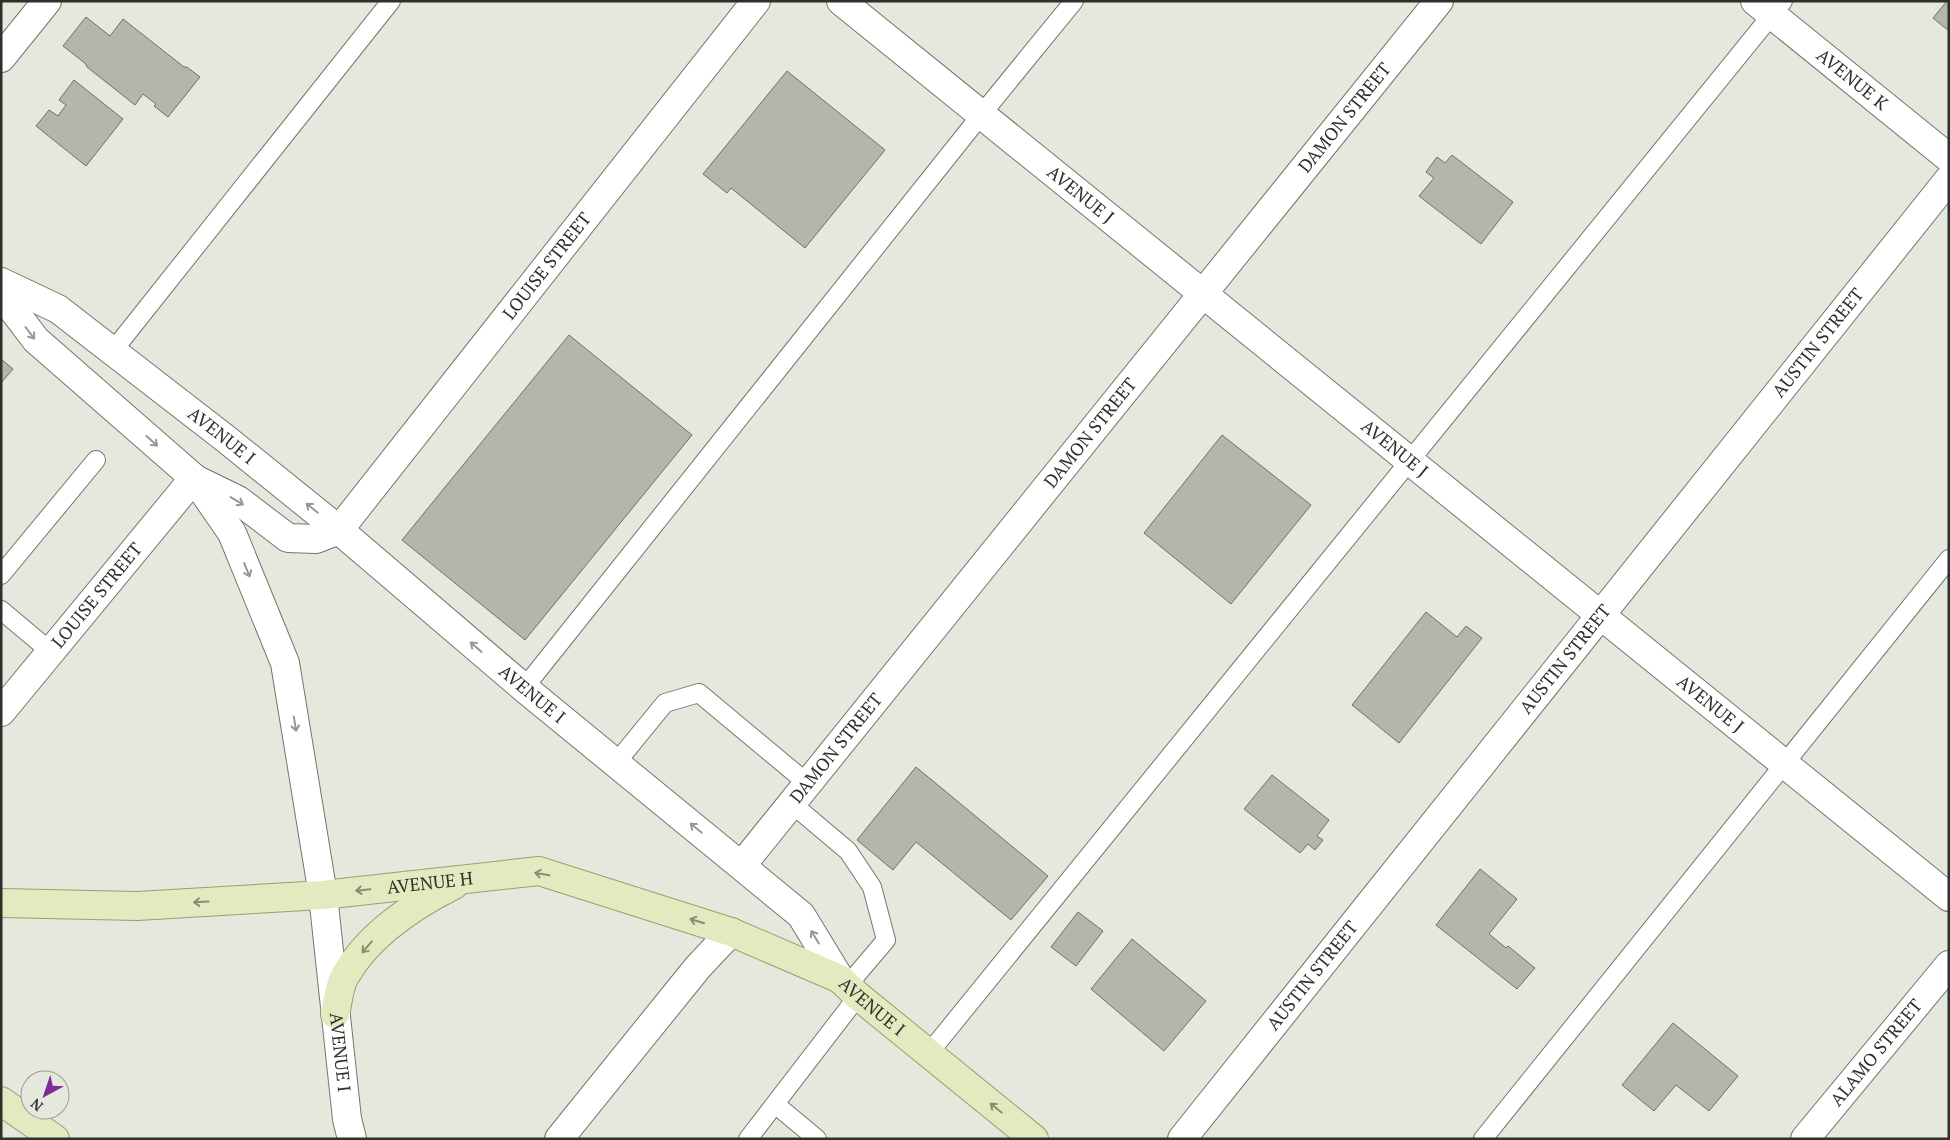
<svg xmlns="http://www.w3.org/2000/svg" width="1950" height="1140" viewBox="0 0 1950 1140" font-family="'PT Serif',serif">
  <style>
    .building { fill: #b4b6ac; stroke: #6e7066 }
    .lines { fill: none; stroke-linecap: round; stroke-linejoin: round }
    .service-casing { stroke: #74766d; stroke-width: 20 }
    .minor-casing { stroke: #74766d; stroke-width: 30 }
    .tertiary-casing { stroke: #74766d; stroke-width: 30 }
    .secondary-casing { stroke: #74766d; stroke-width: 30 }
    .primary-casing { stroke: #97a06f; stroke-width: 30 }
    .service { stroke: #fff; stroke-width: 18 }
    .minor { stroke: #fff; stroke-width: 28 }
    .tertiary { stroke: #fff; stroke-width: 28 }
    .secondary { stroke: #fff; stroke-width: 28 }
    .primary { stroke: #e2eabf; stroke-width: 28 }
    .oneway { stroke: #979895 }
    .oneway2 { stroke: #888d75 }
    .labels { text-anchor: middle; stroke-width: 4; stroke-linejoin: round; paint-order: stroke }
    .street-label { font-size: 18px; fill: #2f302b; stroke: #e5e8dd }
  </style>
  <rect width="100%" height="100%" fill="#e5e8dd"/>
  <path class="building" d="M1947 1H1949V31L1933 18Z
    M86 17 110 36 123 19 184 67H187L200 77 168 117 154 106 156 104 143 94 135 105 87 67 86 64 63 46Z
    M787 71 885 150 805 248 731 188 727 193 703 174Z
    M74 80 123 119 86 166 36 126 49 110 58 116 66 105 59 100Z
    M1452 155 1513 202 1481 244 1419 196 1434 178 1426 172 1437 157 1445 163Z
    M569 335 692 435 525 640 402 540Z
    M1 359 13 369 1 383Z
    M1222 435 1311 505 1231 604 1144 533Z
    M1426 612 1457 637 1466 626 1482 638 1399 743 1352 705Z
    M916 767 1048 876 1011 920 916 842 893 870 857 840Z
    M1272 775 1329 820 1317 836 1323 840 1315 850 1308 844 1300 853 1244 809Z
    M1480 869 1517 899 1489 934 1506 948 1508 946 1535 968 1517 989 1436 925Z
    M1078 912 1103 931 1076 966 1051 947Z
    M1132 939 1206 1001 1164 1051 1091 989Z
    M1673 1023 1738 1076 1709 1111 1676 1085 1654 1111 1622 1085Z"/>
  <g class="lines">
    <defs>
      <path id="service" d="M112 352 391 1
        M1 575 96 460
        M1 610 51 652
        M524 688 981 115 1074 1
        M616 763 665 703 699 693 807 783
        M791 803 848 851 872 887 886 940 847 986
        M929 1053 1783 1
        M775 1104 817 1139
        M748 1139 858 996
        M1483 1139 1949 559"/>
      <g id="minor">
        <path id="s1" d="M841 1 1949 897"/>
        <path id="s2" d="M1755 1 1949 158"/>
        <path d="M1 58 47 1"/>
        <path id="s3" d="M339 530 756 1"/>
        <path id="s4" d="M1 712 194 478"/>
        <path d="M559 1139 698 967 731 932"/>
        <path id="s5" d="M1182 1139 1949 179"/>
        <path id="s6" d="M1805 1139 1949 965"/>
      </g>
      <g id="tertiary">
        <path id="s7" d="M742 865 1439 1"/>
      </g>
      <g id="secondary">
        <path id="s8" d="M1 282 58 309 226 439 339 530 524 688 801 915 840 979"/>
        <path id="s9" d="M1 294 36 340 194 478 232 533 285 663 323 895 347 1119 352 1139"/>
        <path d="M195 479 238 500 288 538 316 539 339 530"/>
      </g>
      <g id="primary">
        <path id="s10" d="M1 903 137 906 323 895 539 871 731 932 840 979 858 996 1034 1139"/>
        <path d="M335 1014C338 1002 339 986 345 976 369 934 412 906 454 885"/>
        <path d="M1 1101 55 1139"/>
      </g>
    </defs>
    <use href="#service" class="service-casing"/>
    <use href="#minor" class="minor-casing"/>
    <use href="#tertiary" class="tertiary-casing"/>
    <use href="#secondary" class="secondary-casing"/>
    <use href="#primary" class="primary-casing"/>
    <use href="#service" class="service"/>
    <use href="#minor" class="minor"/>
    <use href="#tertiary" class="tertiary"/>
    <use href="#secondary" class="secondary"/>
    <use href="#primary" class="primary"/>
  </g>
  <defs><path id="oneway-shaft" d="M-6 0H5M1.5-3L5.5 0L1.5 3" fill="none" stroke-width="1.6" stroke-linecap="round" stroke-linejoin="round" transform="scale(1.25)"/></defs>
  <g class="oneway">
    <use href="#oneway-shaft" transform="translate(30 333) rotate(53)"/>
    <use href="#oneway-shaft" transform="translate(152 441) rotate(42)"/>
    <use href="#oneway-shaft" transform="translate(237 501) rotate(31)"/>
    <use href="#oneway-shaft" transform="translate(312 508) rotate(-141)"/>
    <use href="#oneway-shaft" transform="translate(247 570) rotate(68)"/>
    <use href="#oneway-shaft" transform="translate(476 647) rotate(-139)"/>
    <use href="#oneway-shaft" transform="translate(295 724) rotate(81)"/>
    <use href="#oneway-shaft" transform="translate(696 828) rotate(-141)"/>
    <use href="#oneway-shaft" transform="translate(815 937) rotate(-121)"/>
  </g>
  <g class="oneway2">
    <use href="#oneway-shaft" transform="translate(542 874) rotate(-170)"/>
    <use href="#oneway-shaft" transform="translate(363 890) rotate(174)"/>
    <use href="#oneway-shaft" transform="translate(201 902) rotate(177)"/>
    <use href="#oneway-shaft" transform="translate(697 921) rotate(-163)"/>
    <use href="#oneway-shaft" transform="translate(367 947) rotate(131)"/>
    <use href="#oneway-shaft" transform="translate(996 1108) rotate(-141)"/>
  </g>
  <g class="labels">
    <g class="street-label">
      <text dy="6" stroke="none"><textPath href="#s2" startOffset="125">AVENUE K</textPath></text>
      <text dy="6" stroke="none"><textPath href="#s7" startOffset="960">DAMON STREET</textPath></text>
      <text dy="6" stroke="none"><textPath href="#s1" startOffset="308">AVENUE J</textPath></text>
      <text dy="6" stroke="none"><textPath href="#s3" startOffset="336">LOUISE STREET</textPath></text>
      <text dy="6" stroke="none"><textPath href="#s5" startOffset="1019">AUSTIN STREET</textPath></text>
      <text dy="6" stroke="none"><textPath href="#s7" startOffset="555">DAMON STREET</textPath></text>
      <text dy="6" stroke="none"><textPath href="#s8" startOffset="270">AVENUE I</textPath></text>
      <text dy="6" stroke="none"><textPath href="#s1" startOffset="712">AVENUE J</textPath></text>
      <text dy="6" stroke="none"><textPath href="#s4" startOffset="151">LOUISE STREET</textPath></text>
      <text dy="6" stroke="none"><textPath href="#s5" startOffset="614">AUSTIN STREET</textPath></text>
      <text dy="6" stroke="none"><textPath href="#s8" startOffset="674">AVENUE I</textPath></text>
      <text dy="6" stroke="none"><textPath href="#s1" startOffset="1118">AVENUE J</textPath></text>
      <text dy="6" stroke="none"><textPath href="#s7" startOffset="150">DAMON STREET</textPath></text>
      <text dy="6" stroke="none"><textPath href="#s10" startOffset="430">AVENUE H</textPath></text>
      <text dy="6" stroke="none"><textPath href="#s5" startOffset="209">AUSTIN STREET</textPath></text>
      <text dy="6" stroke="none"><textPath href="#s10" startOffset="902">AVENUE I</textPath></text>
      <text dy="6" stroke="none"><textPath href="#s9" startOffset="868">AVENUE I</textPath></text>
      <text dy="6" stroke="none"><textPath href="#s6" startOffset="112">ALAMO STREET</textPath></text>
    </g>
  </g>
  <rect width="1950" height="1140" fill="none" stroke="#2f302b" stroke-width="5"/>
  <g transform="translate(45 1095) rotate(220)"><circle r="24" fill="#e5e8dd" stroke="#9c9e96"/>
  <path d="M0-4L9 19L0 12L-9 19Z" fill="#802b9a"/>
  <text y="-8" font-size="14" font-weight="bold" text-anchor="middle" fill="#2f302b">N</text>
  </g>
</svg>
